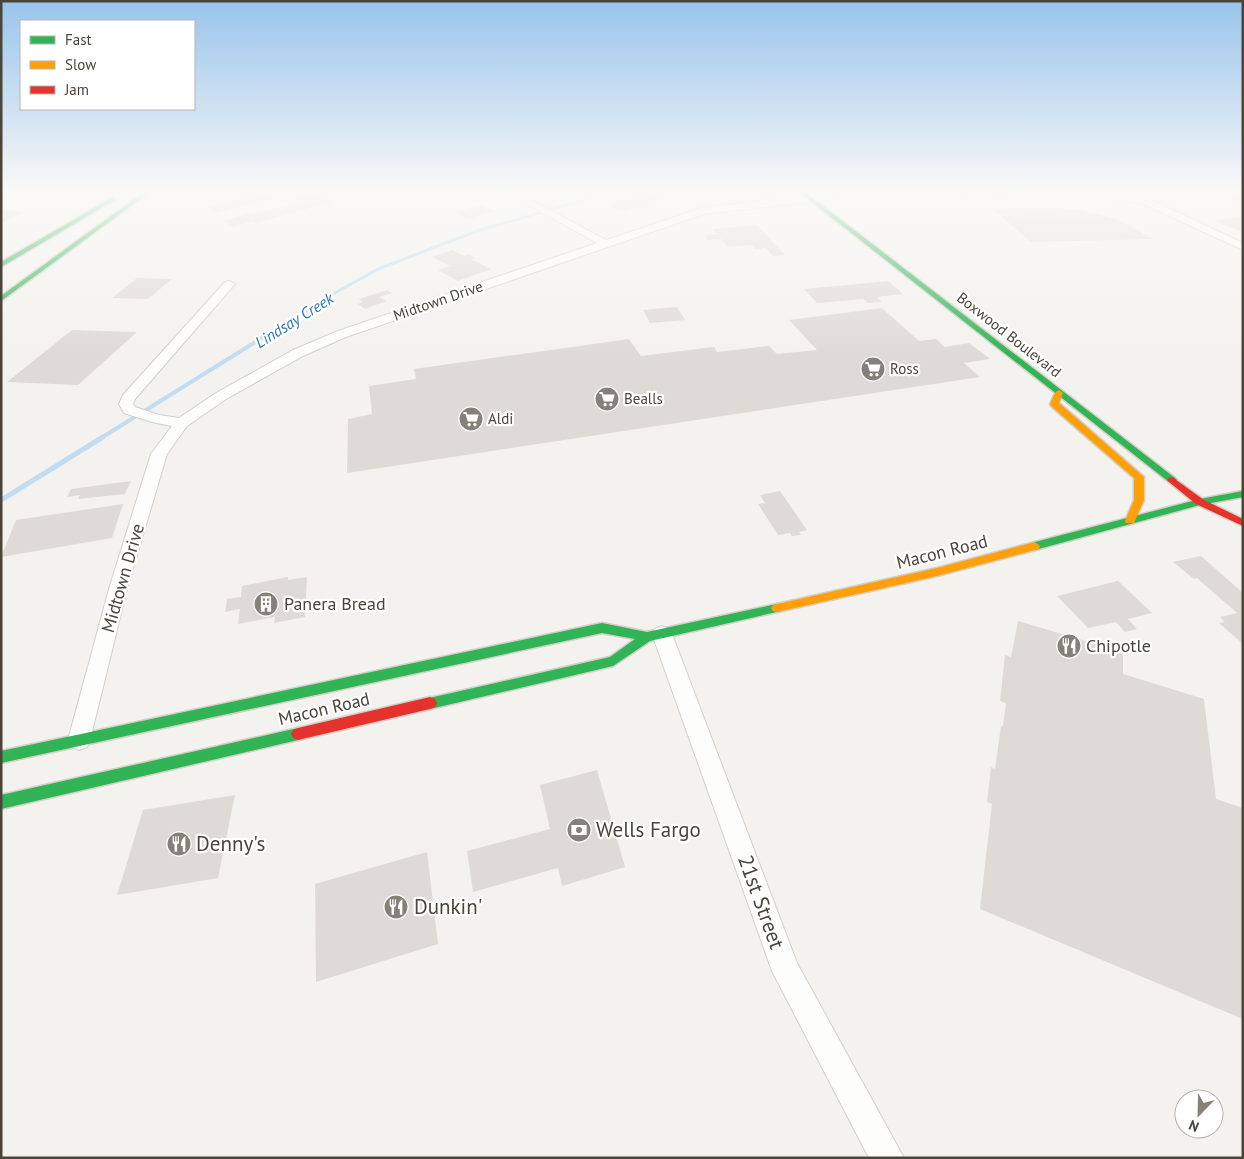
<svg xmlns="http://www.w3.org/2000/svg" width="1244" height="1159" viewBox="0 0 1244 1159" font-family="'PT Sans',sans-serif">
  <style>
    .lines { fill: none; stroke-linecap: round; stroke-linejoin: round }
    .stream-far2 { stroke: #c0ddf1; stroke-width: 3 }
    .stream-far1 { stroke: #c0ddf1; stroke-width: 4 }
    .stream { stroke: #c0ddf1; stroke-width: 5 }
    .building { fill: #dedbd6 }
    .street-casing { stroke: #d2d0cb; stroke-width: 2 }
    .fast-casing { stroke: #d3cfc5; stroke-width: 3 }
    .slow-casing { stroke: #d3cfc5; stroke-width: 3 }
    .jam-casing { stroke: #d3cfc5; stroke-width: 3 }
    .street { fill: #fdfdfc; fill-rule: evenodd }
    .fast { fill: #30b455; fill-rule: evenodd }
    .slow { fill: #ff9f0a; fill-rule: evenodd }
    .jam { fill: #e5322d; fill-rule: evenodd }
    .labels { text-anchor: middle; stroke-width: 4.5; stroke-linejoin: round; paint-order: stroke }
    .far-street-label { font-size: 15px; fill: #4b4439; stroke: #fff }
    .far-poi-label { font-size: 15px; fill: #4b4439; stroke: #fff; text-anchor: start }
    .far-water-label { font-size: 16px; font-style: italic; fill: #2e7ab2; stroke: #fff }
    .street-label { font-size: 18px; fill: #4b4439; stroke: #fff }
    .poi-label { font-size: 18px; fill: #4b4439; stroke: #fff; text-anchor: start }
    .near-poi-label { font-size: 21px; fill: #4b4439; stroke: #fff; text-anchor: start }
    .near-street-label { font-size: 21px; fill: #4b4439; stroke: #fff }
  </style>
  <rect width="100%" height="100%" fill="#f4f2ee"/>
  <g class="lines">
    <path class="stream-far2" d="M324 299 378 269 477 231 611 192"/>
    <path class="stream-far1" d="M101 438 326 298"/>
    <path class="stream" d="M1 500 103 437"/>
  </g>
  <path class="building" d="M270 192H314L333 202 255 223 253 221 233 227 224 221 251 212 254 214 303 202 287 195 216 213 206 207Z
    M1216 192H1243V201L1239 202Z
    M652 193 665 197 624 212 610 207 616 205 613 204 623 200 627 202Z
    M480 205 493 211 468 219 455 212Z
    M1051 208 1081 210 1117 219 1153 239 1031 242 993 209Z
    M4 210 25 212 1 223V211Z
    M1243 216V232L1214 221Z
    M757 225 785 255 773 256 766 248 755 249 751 245 728 247 721 239 708 240 705 235 716 234 712 229Z
    M452 250 464 256 469 254 475 258 471 259 491 269 458 281 438 270 450 266 432 257Z
    M137 278 172 279 148 299 112 298Z
    M888 281 903 294 877 297 882 302 868 303 863 299 817 303 804 289Z
    M387 290 392 293 379 297 386 301 365 309 358 304 363 302 359 299Z
    M677 307 685 320 650 323 643 310Z
    M882 308 919 341 936 339 945 347 969 343 990 359 964 363 980 377 347 473 348 419 372 414 369 386 416 379 414 369 629 339 641 356 714 347 717 352 769 346 777 354 817 350 789 320Z
    M72 330 137 332 78 385 7 382Z
    M131 481 125 494 78 499 80 495 67 497 71 489Z
    M780 491 807 530 799 532 801 535 792 536 790 533 778 535 758 504 765 503 760 495Z
    M123 504 112 538 1 557 16 520Z
    M1201 556 1243 593V644L1219 623 1225 622 1220 617 1237 613 1197 578 1194 579 1173 562Z
    M288 577V580L307 577 305 617 274 623 275 617 238 624 240 609 225 612 227 599 241 597 242 586Z
    M1118 581 1152 613 1128 619 1137 629 1125 632 1116 622 1088 628 1057 596Z
    M1018 621 1123 652V674L1204 699 1216 799 1243 808V1019L980 909 992 804 987 802 991 767 995 769 1001 726H1003L1006 703 1000 701 1005 655 1011 657Z
    M597 770 625 867 562 886 558 868 473 892 467 851 550 829 540 785Z
    M235 795 218 878 117 895 143 810Z
    M427 852 438 944 316 982 315 884Z"/>
  <g class="lines">
    <defs>
      <path id="street" d="M16 192 15 194 1 199V193Z
        M505 192H516L606 240 702 208 836 192H1110C1121 196 1133 199 1144 195V192H1152L1154 196 1149 199 1243 243V250L1139 202 1119 201 1099 194 987 198 856 196 704 214 346 337 303 356 226 399 187 426 167 454 127 589 90 740 87 747 79 750 71 747 68 740 109 589 151 454 172 426 152 422 124 413 119 404 123 395 225 282 229 281 235 284 135 399 133 404 135 407 159 415 179 418 216 393 293 350 338 331 597 243Z
        M662 626 669 629 672 634 797 963 904 1158H869L772 971 652 634 655 629Z"/>
      <path id="fast" d="M144 192H150L1 301V296Z
        M799 192H805L1175 478 1177 480 1175 482H1169Z
        M113 197 115 200 1 267V262Z
        M1243 491V497L1200 505 1035 550 1030 546 1035 542 1200 499Z
        M777 604 781 605 783 608 781 611 650 641 613 666 430 709 425 707 423 703 425 699 610 657 635 639 602 633 1 763V751L602 623 647 632Z
        M298 728 303 730 305 734 303 738 298 740 1 809V795Z"/>
      <path id="slow" d="M1059 390 1063 393 1059 403 1144 477V500L1134 523H1126L1125 521 1134 500V478L1051 406 1050 404 1055 393Z
        M1035 542 1040 546 1039 549 937 576 777 612 773 611 771 608 773 605 777 604 937 568Z"/>
      <path id="jam" d="M1172 477 1204 500 1243 519V526L1196 504 1169 482 1167 480 1169 478Z
        M430 697 435 699 437 703 435 707 430 709 298 740 293 738 291 734 293 730 298 728Z"/>
    </defs>
    <use href="#street" class="street-casing"/>
    <use href="#fast" class="fast-casing"/>
    <use href="#slow" class="slow-casing"/>
    <use href="#jam" class="jam-casing"/>
    <use href="#street" class="street"/>
    <use href="#fast" class="fast"/>
    <use href="#slow" class="slow"/>
    <use href="#jam" class="jam"/>
  </g>
  <linearGradient id="sky" x2="0" y2="1"><stop stop-color="#98c4ec"/><stop offset="0.54" stop-color="#faf9f7"/><stop offset="1" stop-color="#faf9f7" stop-opacity="0"/></linearGradient>
  <rect width="1244" height="355" fill="url(#sky)"/>
  <defs>
    <symbol id="supermarket-disc" viewBox="-11 -11 22 22"><circle r="9.5" fill="#868178" stroke="#fff"/><path d="M-6-5.5h2.5l.6 2H6L4.5 2H-2.5L-4.4-4H-6ZM-1.5 3.2a1.3 1.3 0 1 0 .1 0ZM3 3.2a1.3 1.3 0 1 0 .1 0Z" fill="#fff"/></symbol>
    <symbol id="building-disc" viewBox="-11 -11 22 22"><circle r="9.5" fill="#868178" stroke="#fff"/><path d="M-4-6H4V6H1V3H-1V6H-4ZM-2.5-4.3h1.7v1.8h-1.7ZM.8-4.3h1.7v1.8H.8ZM-2.5-1h1.7V.8h-1.7ZM.8-1h1.7V.8H.8Z" fill="#fff"/></symbol>
    <symbol id="restaurant-disc" viewBox="-11 -11 22 22"><circle r="9.5" fill="#868178" stroke="#fff"/><path d="M-5-6h1v4h1v-4h1v4h1v-4h1v5L-1.5 .5V6h-2V.5L-5-1ZM5-6V6H3V1.5H1.5Q1.5-4 5-6Z" fill="#fff"/></symbol>
    <symbol id="bank-disc" viewBox="-11 -11 22 22"><circle r="9.5" fill="#868178" stroke="#fff"/><path d="M-6-4H6V4H-6ZM0-2.3a2.3 2.3 0 1 0 0 4.6a2.3 2.3 0 1 0 0-4.6Z" fill="#fff"/></symbol>
  </defs>
  <g fill-rule="evenodd">
    <use href="#supermarket-disc" x="859" y="355" width="28" height="28"/>
    <use href="#supermarket-disc" x="593" y="385" width="28" height="28"/>
    <use href="#supermarket-disc" x="457" y="405" width="28" height="28"/>
    <use href="#building-disc" x="252" y="590" width="28" height="28"/>
    <use href="#restaurant-disc" x="1055" y="632" width="28" height="28"/>
    <use href="#bank-disc" x="565" y="816" width="28" height="28"/>
    <use href="#restaurant-disc" x="165" y="830" width="28" height="28"/>
    <use href="#restaurant-disc" x="382" y="893" width="28" height="28"/>
  </g>
  <g class="labels">
    <g class="far-street-label">
      <text transform="translate(438 301) rotate(-19)" y="5">Midtown Drive</text>
      <text transform="translate(1009 335) rotate(38)" y="5">Boxwood Boulevard</text>
    </g>
    <g class="far-poi-label">
      <text x="890" y="374">Ross</text>
      <text x="624" y="404">Bealls</text>
      <text x="488" y="424">Aldi</text>
    </g>
    <g class="far-water-label">
      <text transform="translate(294 320) rotate(-32)" y="6">Lindsay Creek</text>
    </g>
    <g class="street-label">
      <text transform="translate(942 552) rotate(-14)" y="6">Macon Road</text>
      <text transform="translate(123 578) rotate(-74)" y="6">Midtown Drive</text>
      <text transform="translate(324 709) rotate(-13)" y="6">Macon Road</text>
    </g>
    <g class="poi-label">
      <text x="284" y="610">Panera Bread</text>
      <text x="1086" y="652">Chipotle</text>
    </g>
    <g class="near-poi-label">
      <text x="596" y="837">Wells Fargo</text>
      <text x="196" y="851">Denny's</text>
      <text x="414" y="914">Dunkin'</text>
    </g>
    <g class="near-street-label">
      <text transform="translate(761 902) rotate(70)" y="7">21st Street</text>
    </g>
  </g>
  <rect width="1244" height="1159" fill="none" stroke="#4b4439" stroke-width="5"/>
  <rect x="20" y="20" width="175" height="90" fill="#ffffff" stroke="#b7b4b0"/>
  <rect x="30" y="36" width="25" height="8" fill="#30b455" stroke="#b7b4b0"/>
  <text x="65" y="45" font-size="15" fill="#4b4439">Fast</text>
  <rect x="30" y="61" width="25" height="8" fill="#ff9f0a" stroke="#b7b4b0"/>
  <text x="65" y="70" font-size="15" fill="#4b4439">Slow</text>
  <rect x="30" y="86" width="25" height="8" fill="#e5322d" stroke="#b7b4b0"/>
  <text x="65" y="95" font-size="15" fill="#4b4439">Jam</text>
  <g transform="translate(1199 1114) rotate(203)"><circle r="24" fill="#ffffff" stroke="#b7b4b0"/>
  <path d="M0-4L9 19L0 12L-9 19Z" fill="#868178"/>
  <text y="-8" font-size="14" font-weight="bold" text-anchor="middle" fill="#4b4439">N</text>
  </g>
</svg>
